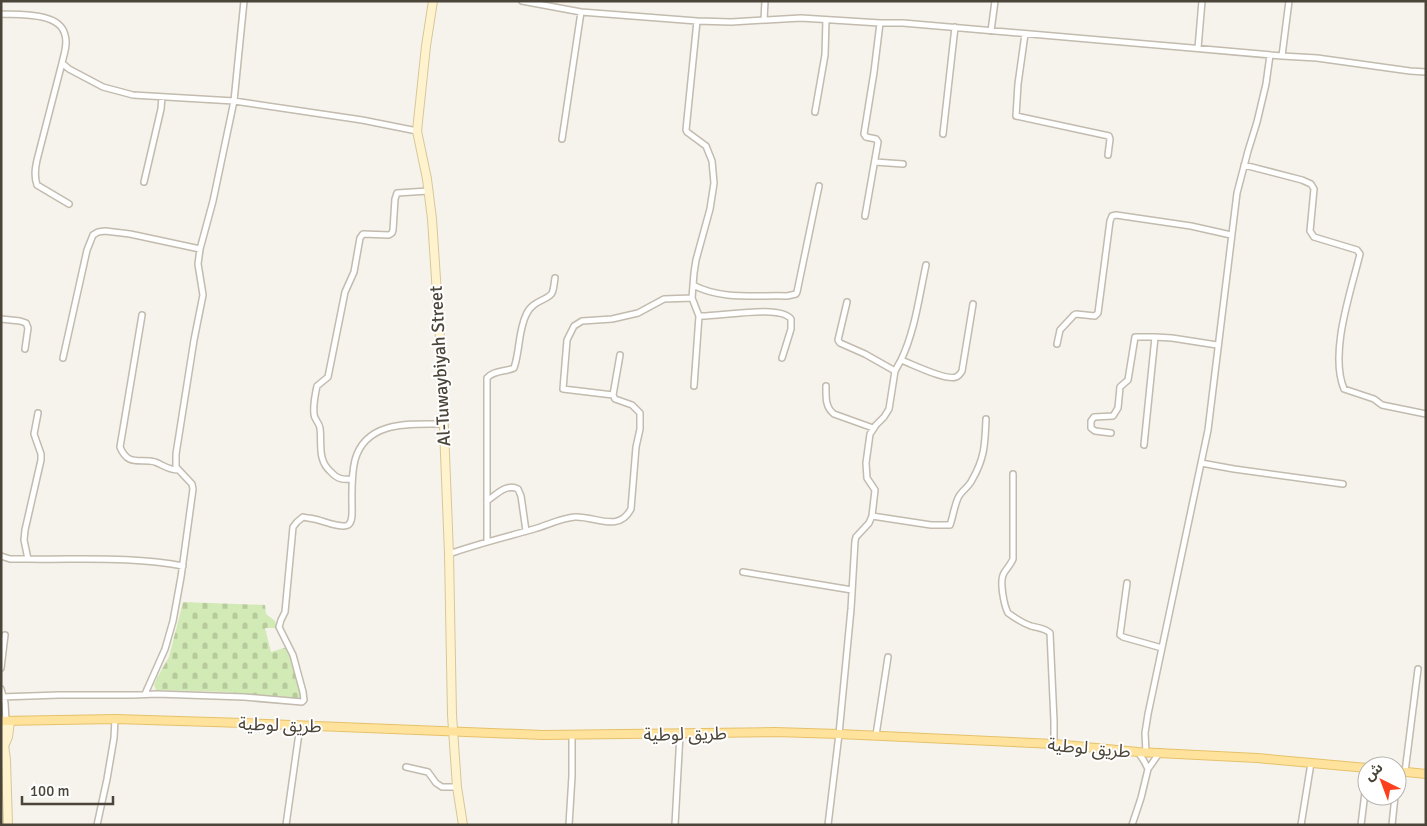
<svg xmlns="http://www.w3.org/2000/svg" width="1427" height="826" viewBox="0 0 1427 826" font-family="Signika,'Noto Sans Arabic',sans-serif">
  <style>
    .cemetery { fill: url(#cemetery-stones) }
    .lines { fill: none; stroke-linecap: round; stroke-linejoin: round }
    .street-casing { stroke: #c2bbae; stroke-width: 8 }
    .secondary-casing { stroke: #d6c79b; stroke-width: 10 }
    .primary-casing { stroke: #e6c16a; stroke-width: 10 }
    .street { stroke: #fff; stroke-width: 5 }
    .secondary { stroke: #fff3cd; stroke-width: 8 }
    .primary { stroke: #ffe39c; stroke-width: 8 }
    .labels { text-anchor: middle; stroke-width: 4; stroke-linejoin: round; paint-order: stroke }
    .street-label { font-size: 18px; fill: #4b4439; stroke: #fff }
  </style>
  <defs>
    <pattern id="cemetery-stones" width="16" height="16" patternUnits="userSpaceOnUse" patternTransform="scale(1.25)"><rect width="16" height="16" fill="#d2eab5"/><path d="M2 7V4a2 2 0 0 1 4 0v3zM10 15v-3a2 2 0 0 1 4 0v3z" fill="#b6ca9c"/></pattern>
  </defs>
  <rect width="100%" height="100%" fill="#f6f3ec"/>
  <path class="cemetery" d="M183 602 265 605 266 614 275 621 277 628H265L271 652 287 647 294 667 302 700 226 692 156 690 154 685 158 676 169 657Z"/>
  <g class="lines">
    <defs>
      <path id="street" d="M522 1 581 12 697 21 731 22 801 18 880 23H903L1192 48 1282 56 1317 58 1410 71 1426 72
        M1 14C20 15 60 12 65 35 68 44 64 54 62 63L69 69 103 87 133 95 234 101 362 120 417 131
        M764 20 765 1
        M991 31 995 1
        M1025 34 1018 84 1016 116 1109 136 1110 139 1108 155
        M1198 48 1202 1
        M1282 56 1289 1
        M62 63 37 160C35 169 34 176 37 185L69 204
        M815 112 825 55 826 20
        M943 134 955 27
        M562 139 581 12
        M875 162 903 164
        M1244 165 1302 180 1311 184 1314 189 1310 231 1314 237 1357 250 1360 254C1351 291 1329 353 1344 389L1374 399 1382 405 1426 414
        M144 182 161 109 162 97
        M865 216 878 142 876 139 866 137 864 134 874 72 880 23
        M693 285C721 300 756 295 787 296L796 294 797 292 819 186
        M142 315 120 447C128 467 140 458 155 462 163 465 169 470 178 470
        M699 316C719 317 780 304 791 319V329L782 358
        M1 319 20 321 26 323 28 328 25 349
        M1057 344 1060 330 1074 315 1076 314 1095 316 1098 313 1110 221 1112 216 1116 215 1191 226 1231 235
        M63 358 87 250 93 235 98 232 105 231 130 234 200 249
        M901 360C915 331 919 297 926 265
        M895 371 901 360C912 364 946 381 956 377 959 376 960 374 962 371L973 304
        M694 386 699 316 692 298 694 273 696 260 710 209 714 183 712 161 706 146 687 132 686 130 697 21
        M826 386C826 397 825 407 834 414L873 428
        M613 395 563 389 567 340 574 326 582 321 612 319 638 313 664 299 692 298
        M38 413 34 434 41 454V460L25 530 24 540 28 559C79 560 132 556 183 566
        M1111 433 1095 431 1091 428V421L1094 417 1113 416 1118 408 1120 387 1128 380 1135 337H1155
        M1144 445 1155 337 1172 338 1217 345
        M1201 463 1234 469 1343 484
        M1013 474V559C1011 564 1007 568 1004 573 999 581 1004 605 1008 613 1015 618 1022 623 1031 626 1038 628 1045 628 1050 633L1054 721V744
        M352 479C343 480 337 479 331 472 317 460 322 444 320 428 319 422 314 419 314 414 313 405 315 395 317 386L328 377 345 292 354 272 360 238 363 234 389 235 392 233 393 230 395 199 397 193 428 191
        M487 501C496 495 506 483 518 489L521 496 526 531
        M872 516 931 525H950C953 517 954 507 958 498 961 491 969 487 972 480 985 458 985 443 986 419
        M487 541V378C494 370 505 372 514 368 520 351 518 332 526 315 532 300 549 300 552 293 554 289 554 283 555 278
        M449 554C477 544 506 537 534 529 548 525 561 518 575 517 596 516 618 533 631 509L636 447 640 429V413L632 405 615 399 613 395 620 355
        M1 556 10 559H28
        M743 572 852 590
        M1127 583 1120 635 1123 637 1162 648
        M1 668 5 635
        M1 689 5 703 6 721
        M145 694 165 649 173 621 181 577 193 489 192 484 176 467V454L194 340 203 295 198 264 200 249 213 201 234 101 244 1
        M1 697 59 695H133L157 694 244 697 302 702 304 700 303 692 293 655 279 627 281 620 285 612 293 527 297 522 303 517C306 518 310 518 314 519 321 520 342 529 348 525 353 522 352 512 352 507 352 491 351 476 355 460 366 420 411 424 443 424
        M876 735 888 657
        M1138 752 1144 761 1148 769
        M1146 752 1145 733 1148 714 1208 430 1237 193 1248 151 1257 122 1266 84 1270 55
        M406 767 428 772 436 783 442 787H457
        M1405 772 1418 669
        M1397 781 1398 771
        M97 825 107 779 114 738 115 719
        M286 825 300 726
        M569 825 572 776V736
        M675 825 680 734
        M828 825 839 734 851 609 855 541 856 537 869 523 872 516 875 490 867 478 866 463 870 434 876 425 884 417 889 409 895 371 865 354 840 343 838 340 847 302
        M1132 825 1141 798 1148 769 1160 752
        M1301 825 1311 763
        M1361 825 1367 776
        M1392 825 1395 796"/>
      <path id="secondary" d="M433 1 426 46 417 131 427 179 432 219 441 354 449 554 452 715 457 787 463 825
        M1 721 6 760 8 825
        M5 744 8 737 10 721"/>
      <path id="primary" d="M1 721 115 719 244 723 543 735 775 732 839 734 1054 744 1138 752 1257 758 1367 768
        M1397 771 1426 774"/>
    </defs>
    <use href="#street" class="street-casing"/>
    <use href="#secondary" class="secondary-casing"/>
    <use href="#primary" class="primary-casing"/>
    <use href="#street" class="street"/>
    <use href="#secondary" class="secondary"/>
    <use href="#primary" class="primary"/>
  </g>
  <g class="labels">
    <g class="street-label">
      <text transform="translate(440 366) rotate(-93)" y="6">Al-Tuwaybiyah Street</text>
      <text transform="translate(280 725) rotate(2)" y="6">طريق لوطية</text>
      <text transform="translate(685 734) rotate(-1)" y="6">طريق لوطية</text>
      <text transform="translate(1089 748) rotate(5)" y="6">طريق لوطية</text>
    </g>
  </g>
  <rect width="1427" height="826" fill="none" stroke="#4b4439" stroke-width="5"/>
  <g transform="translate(1382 781) rotate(318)"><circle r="24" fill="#ffffff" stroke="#b7b4b0"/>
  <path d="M0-4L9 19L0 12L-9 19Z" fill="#fc3f1d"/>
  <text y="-8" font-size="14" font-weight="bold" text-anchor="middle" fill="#4b4439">ش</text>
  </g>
  <path d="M22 796v8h91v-8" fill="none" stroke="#4b4439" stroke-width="2.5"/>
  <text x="30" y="796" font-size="15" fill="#4b4439" stroke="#ffffff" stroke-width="4" paint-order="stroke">100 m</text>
</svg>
